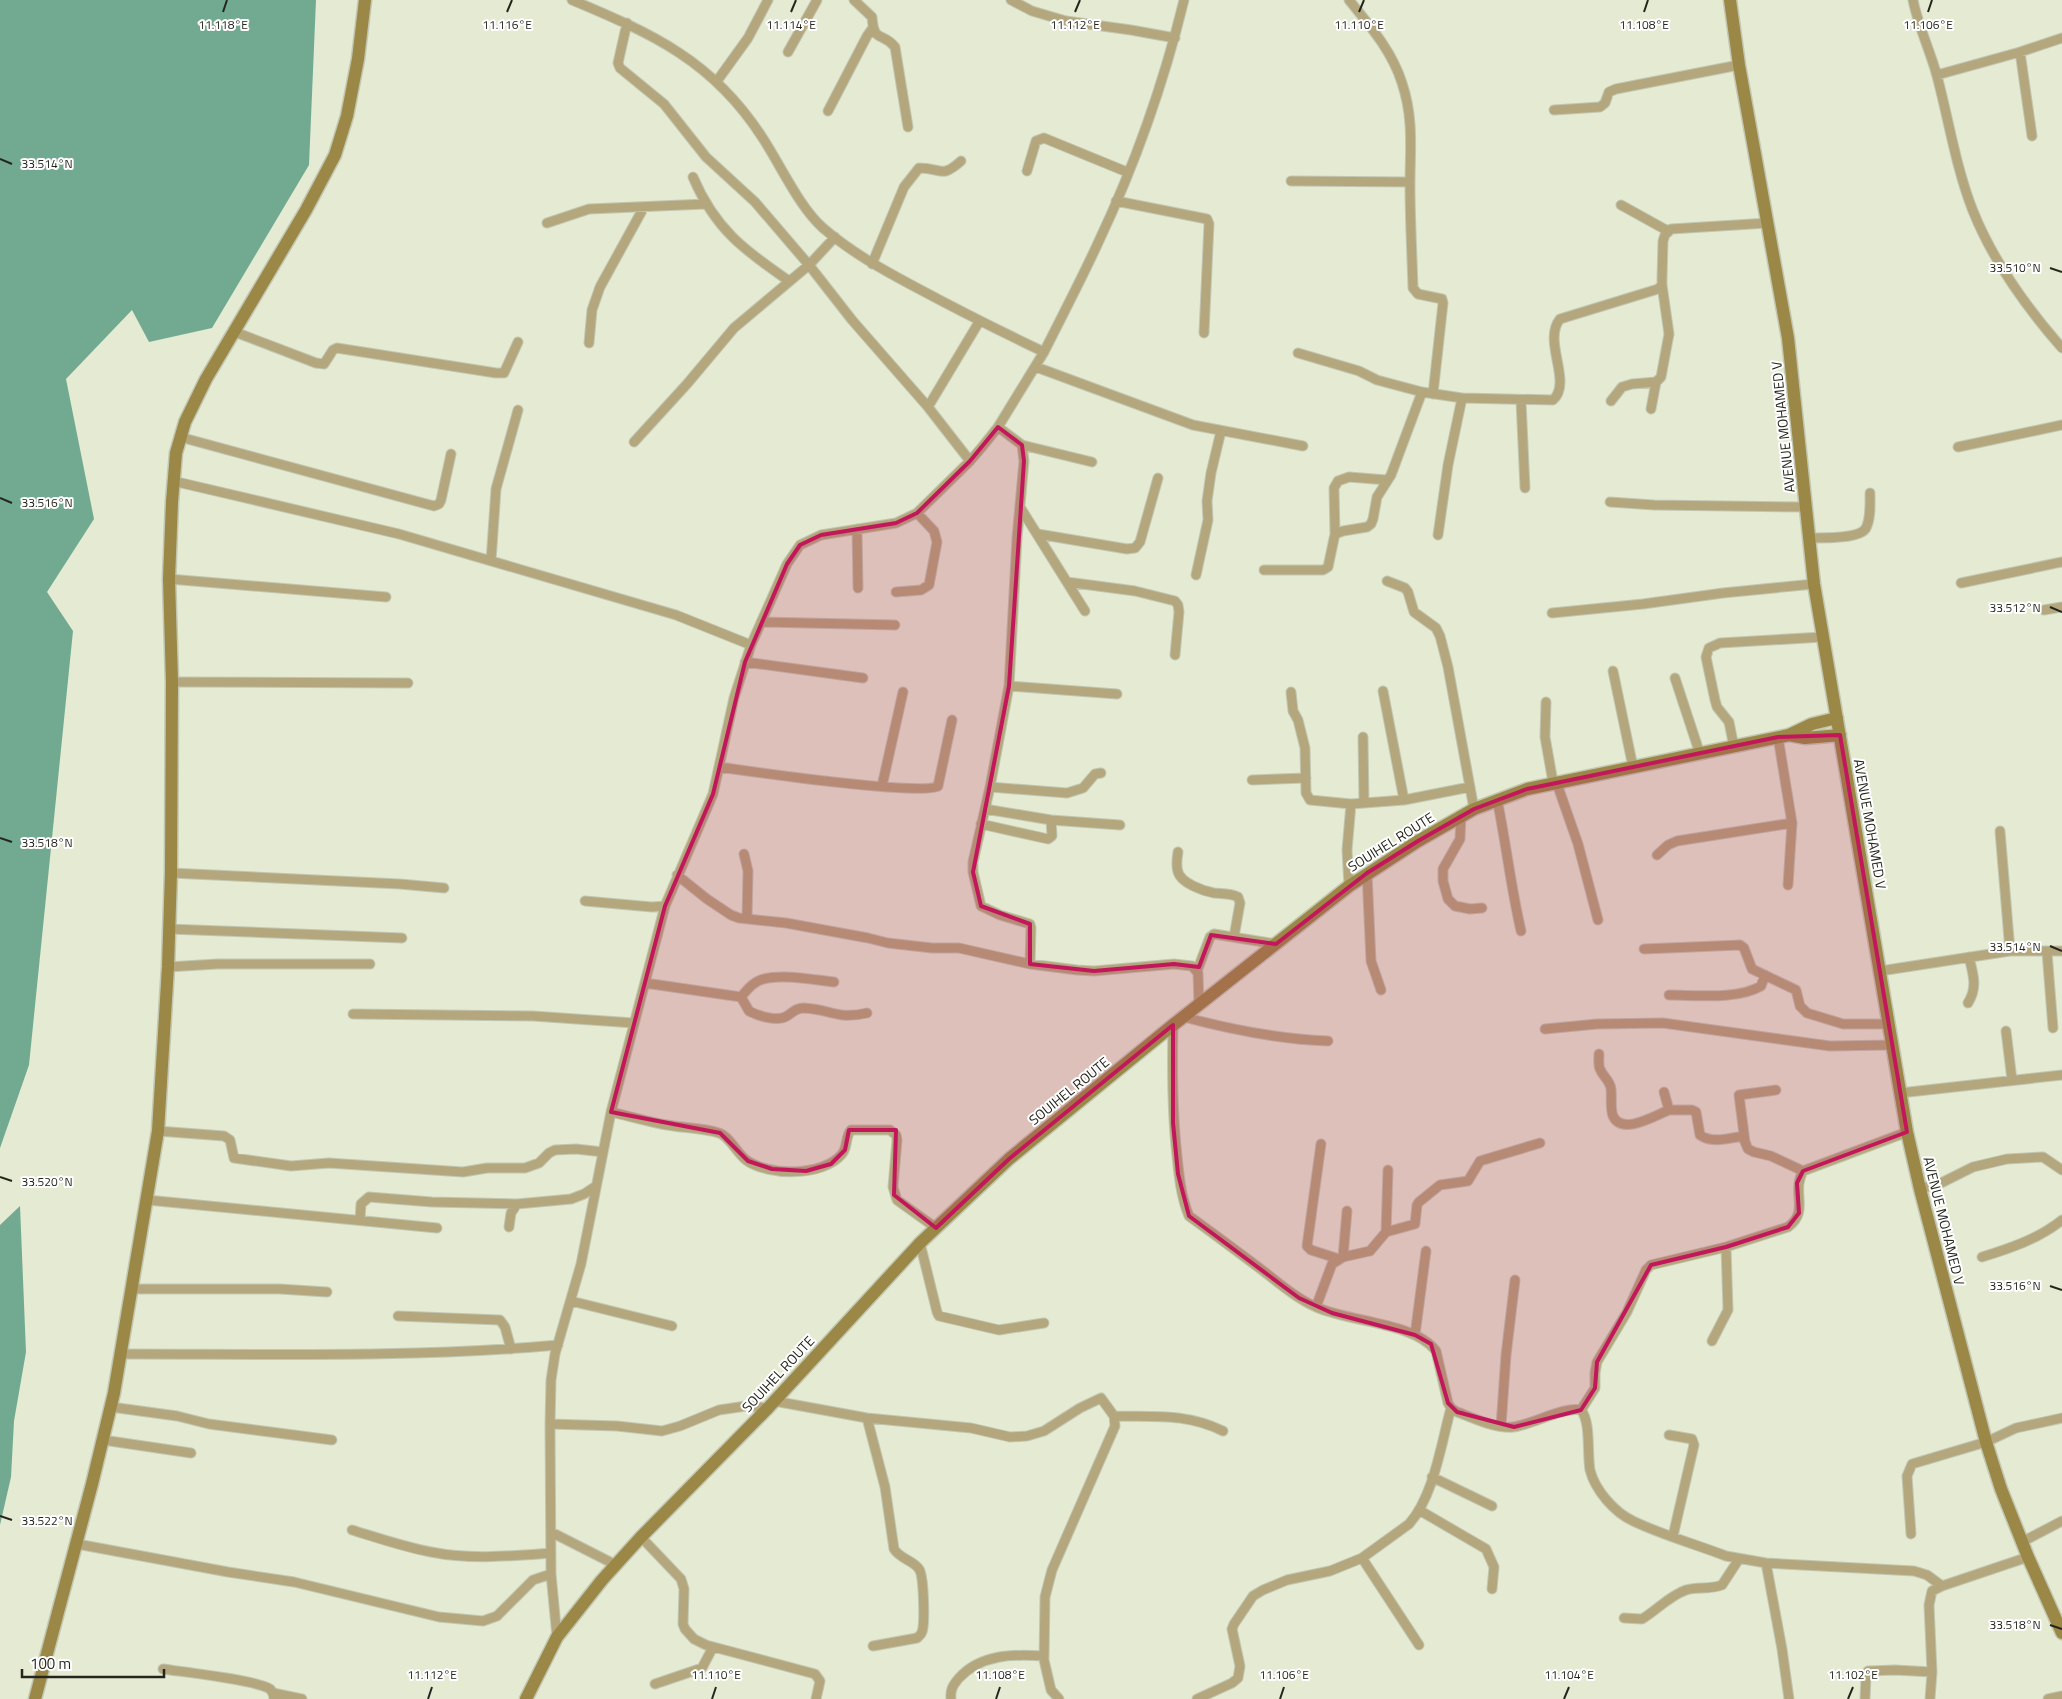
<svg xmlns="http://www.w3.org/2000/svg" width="2062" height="1699" viewBox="0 0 2062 1699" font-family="'Titillium Web',sans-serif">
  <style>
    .water { fill: #72aa91 }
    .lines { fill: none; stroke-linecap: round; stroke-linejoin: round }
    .street-casing { stroke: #c2c7b2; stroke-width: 11 }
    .secondary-casing { stroke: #c2c7b2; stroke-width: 15 }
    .street { stroke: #b4a77e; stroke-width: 9 }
    .secondary { stroke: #9b8746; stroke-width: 12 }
    .marked { fill: #c2185b; fill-opacity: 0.2; stroke: #c2185b; stroke-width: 4; stroke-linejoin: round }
    .ticks { fill: none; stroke: #24261d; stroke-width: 2 }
    .labels { text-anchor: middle; stroke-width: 4; stroke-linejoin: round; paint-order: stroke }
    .street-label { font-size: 14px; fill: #24261d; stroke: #fff }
    .ticks-label { font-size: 12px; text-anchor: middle; fill: #24261d; stroke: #fff; stroke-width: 4; stroke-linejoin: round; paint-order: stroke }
  </style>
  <rect width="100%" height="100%" fill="#e5ead3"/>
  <path class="water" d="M0 0H316L309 165 212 328 149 342 132 310 66 379 94 519 47 592 73 631 29 1065 0 1148Z
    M20 1206 26 1352 14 1421 11 1477 0 1525V1225Z"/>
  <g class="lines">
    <defs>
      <path id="street" d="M854 0 872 17C874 44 882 31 895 47L908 127
        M1011 0 1032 11 1066 21 1131 30 1175 38
        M1349 0C1370 26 1392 51 1402 83 1414 119 1410 149 1410 185 1410 219 1412 254 1413 288L1418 294 1442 299 1443 303 1433 394
        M1913 0C1918 26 1930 50 1937 76 1949 121 1956 168 1973 211 1993 261 2027 308 2062 348
        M627 23 618 63 620 68 664 104 706 157 755 202 809 265 734 328 687 384 634 442
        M788 52 817 0
        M2020 52 2032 136
        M1937 75 2020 52 2062 38
        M717 81 748 38 768 0
        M1554 110 1600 107 1605 103 1609 92 1616 89 1739 65
        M828 111 867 36 872 29
        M1027 171 1036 141 1044 138 1127 172
        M693 177C715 229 744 250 789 281
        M1291 181 1410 182
        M1116 201 1207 219 1209 224 1204 333
        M1621 205 1668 231
        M547 223 589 209 706 204
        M835 237 809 265 852 320 928 407
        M872 264 904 187 919 168C942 168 941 179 961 161
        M235 332 316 363 324 364 333 350 337 348 496 373H504L518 342
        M589 343 592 310 600 287 644 207
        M1044 352C1062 316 1081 280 1098 243 1134 167 1164 82 1184 0
        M1298 353 1359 371 1377 380 1422 392 1462 398 1553 400C1573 382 1542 341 1560 319L1658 289 1662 285V279L1663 241 1665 235 1671 229 1768 223
        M1036 367 1193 425 1303 446
        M1521 401 1525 488
        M1611 401 1622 387 1632 384 1656 382 1661 377 1669 334 1662 285
        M1651 409 1656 382
        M998 427 1022 445 1024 461 1017 538 1009 686 990 787 973 862V872L981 906 1000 915 1030 924 1031 928 1030 964
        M180 437 434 506 439 504 441 500 451 454
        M1022 445 1092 462
        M1958 447 2062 425
        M970 461 928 407 979 322
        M173 481 399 534 676 615 751 645
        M1610 502 1654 505 1806 507
        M1020 507 1085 611
        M857 529 858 588
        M1038 534 1127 549 1135 548 1140 542 1158 478
        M1335 534 1334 488 1338 481 1349 477 1387 480
        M1438 535 1448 465 1462 398
        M1810 538C1822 538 1860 539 1866 528 1871 518 1870 504 1870 493
        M491 561 496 489 518 410
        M1264 570H1323L1328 567 1335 534 1343 531 1367 527 1371 524 1373 519 1377 497 1391 475 1422 392
        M1196 575 1208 520 1207 501 1211 473 1221 431
        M169 579 386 597
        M1387 581 1405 588 1408 592 1414 612 1436 628 1440 636 1448 667 1474 809
        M1067 582 1135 591 1175 601 1178 605 1179 612 1175 655
        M1961 583 2062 562
        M896 592 921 590 929 585 937 542 934 531 917 513
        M2044 610 2062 607
        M1552 613 1643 604 1723 593 1814 584
        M761 622 895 625
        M745 662 863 678
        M1613 671 1633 767
        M1675 678 1700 754
        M172 682 408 683
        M1009 686 1117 694
        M1383 691 1404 800
        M1291 692 1293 711 1298 720 1305 748 1306 793 1310 800 1351 804 1404 800 1470 787
        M1546 702 1545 737 1553 782
        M1363 737 1364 803
        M1778 737 1792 823 1788 885
        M1734 747 1729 722 1717 707 1715 700 1706 657 1709 648 1720 643 1823 637
        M719 767C747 771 927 797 938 786L952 720
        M1252 780 1306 778
        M1556 781 1578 844 1598 920
        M882 786 903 692
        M990 787 1067 793 1083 788 1095 774 1101 773
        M1497 799C1506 843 1511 888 1521 931
        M1461 816 1460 839 1443 869V881L1448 899 1455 906 1470 909 1482 908
        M1051 820 1120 825
        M981 824 1048 839 1052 836 1051 820 985 809
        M2000 831 2010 951
        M1178 852C1177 858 1176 866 1178 872 1181 883 1203 891 1214 893 1222 894 1230 893 1238 897L1240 903 1234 937
        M744 854 748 871 747 918
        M1657 855 1668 845 1677 841 1792 823
        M171 873 400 884 444 888
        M1367 873 1371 961 1381 990
        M677 875 707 899 731 915 739 918 786 923 868 938 888 943 932 948H959L1030 964 1077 970 1094 971 1174 964 1192 966 1198 973 1199 1005
        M1349 886 1347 850 1351 804
        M585 901 652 907 665 906
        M169 929 402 938
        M1644 949 1740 945 1744 948 1752 969 1796 990 1800 1006 1807 1013 1843 1024H1889
        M2047 952 2053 1028
        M168 967 217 964H370
        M1197 971 1210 937 1214 934 1276 944
        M1880 971 2010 951H2062
        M645 983 741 997 749 1011C758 1016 778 1022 787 1016 793 1012 796 1008 804 1008 830 1009 837 1020 867 1013
        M1669 995C1695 995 1738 1000 1761 986L1765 975
        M741 997C745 992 750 986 755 983 770 971 815 980 834 982
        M1968 1003C1978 987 1973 974 1969 957
        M353 1014 533 1016 634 1023
        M1184 1017C1232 1030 1278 1039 1328 1041
        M1173 1025C1172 1069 1172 1112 1177 1156 1179 1176 1181 1197 1189 1216 1214 1234 1238 1252 1262 1270 1280 1284 1296 1298 1316 1307 1348 1322 1414 1322 1436 1351L1448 1403 1451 1408 1457 1412C1474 1418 1495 1429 1513 1427 1532 1425 1564 1406 1581 1410 1591 1422 1587 1453 1590 1470 1595 1490 1614 1512 1633 1521 1662 1535 1695 1544 1726 1556L1766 1563 1914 1571 1927 1575 1942 1586
        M1545 1029 1597 1024 1663 1023 1830 1046 1892 1045
        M2006 1031 2012 1080
        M1599 1054C1599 1059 1598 1065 1600 1069 1603 1077 1610 1080 1611 1089 1612 1098 1610 1109 1613 1116 1622 1136 1656 1115 1669 1110
        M1776 1090 1739 1095 1745 1142 1748 1149 1754 1152 1771 1156 1803 1171
        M1664 1092 1669 1110H1692L1696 1112 1700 1135C1712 1144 1730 1138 1744 1136
        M1900 1093 2062 1075
        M611 1112C629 1116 648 1122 667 1125 684 1128 703 1128 719 1133 729 1136 736 1152 746 1160 768 1176 823 1177 842 1154 848 1147 845 1137 851 1130H890L896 1135 897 1140 893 1187 897 1200 936 1228
        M158 1131 224 1136 230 1140 234 1158 291 1166 329 1163 463 1172 487 1168H525L539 1163 549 1153 555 1150 576 1149 603 1152
        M1321 1144 1307 1246 1311 1250 1339 1259
        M1920 1189 1941 1183 1973 1167 2007 1159 2043 1157 2062 1170
        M147 1200 437 1228
        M360 1220 361 1204 369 1197 432 1202 517 1204
        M509 1227 511 1213 517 1204 571 1199 584 1194 596 1186
        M1386 1232 1388 1170
        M920 1243 937 1312 939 1316 999 1330 1044 1323
        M1343 1257 1347 1211
        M1982 1257C2011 1248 2038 1239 2062 1220
        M133 1289H280L327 1292
        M571 1301 672 1326
        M1316 1307 1332 1264 1343 1257 1370 1251 1386 1232 1415 1224 1417 1205 1419 1202 1440 1185 1468 1181 1480 1161 1540 1143
        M398 1316 500 1320 505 1327 511 1349
        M1415 1335 1426 1251
        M1712 1341 1728 1310 1726 1247
        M122 1354C267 1354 413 1358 558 1345
        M774 1401 867 1418 971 1428 1010 1437 1027 1436 1044 1431 1080 1408 1101 1398 1114 1416 1115 1426 1052 1570 1045 1597 1044 1660 1051 1690 1059 1699
        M111 1407 177 1416 209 1424 332 1440
        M1581 1410 1595 1388V1373L1597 1362 1627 1312 1646 1270 1651 1265 1726 1247 1788 1227C1810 1211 1791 1193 1803 1171L1907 1132
        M1114 1416C1155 1417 1186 1413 1223 1431
        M867 1418 885 1487 894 1549C900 1559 913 1560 919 1569 924 1576 925 1624 922 1632 921 1635 919 1636 917 1638L873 1646
        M550 1424 617 1426 662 1431 680 1426 719 1410 746 1406 768 1408
        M1501 1426 1506 1355 1515 1280
        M1669 1435 1692 1439 1694 1445 1673 1536
        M103 1440 191 1453
        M1432 1477 1492 1506
        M1419 1510 1486 1549 1494 1567 1492 1589
        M352 1530C378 1538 404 1547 431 1552 470 1560 511 1556 551 1553
        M551 1532 616 1565
        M1911 1534 1907 1476 1912 1464 1986 1442 2016 1428 2062 1418
        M641 1537 681 1579 684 1589 683 1624 685 1629 694 1639 706 1645 815 1674 820 1681 816 1699
        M2022 1542 2062 1521
        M77 1544 228 1572 294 1582 439 1617 483 1621 497 1616 533 1580 551 1574
        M1362 1558 1419 1645
        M1766 1563 1782 1649 1789 1699
        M1624 1618 1642 1619C1657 1610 1669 1596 1686 1590 1698 1586 1710 1590 1722 1585L1739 1559
        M557 1637 551 1574 550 1424 551 1380 555 1354 581 1264 611 1112 665 906 713 794 734 698 751 645 787 564 800 545 821 535 896 523 917 513 970 461 982 447 998 427 1044 352C1002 332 960 311 919 289 885 271 852 253 823 228 799 207 780 164 762 137 713 61 653 34 572 0
        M163 1669C183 1672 256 1680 270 1689 273 1692 274 1695 274 1699
        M655 1684 702 1668 713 1647
        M273 1693 302 1699
        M951 1699C950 1690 953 1685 959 1678 981 1654 1013 1654 1044 1656
        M1197 1699 1232 1683 1238 1678 1240 1666 1232 1629 1234 1624 1253 1596 1263 1590 1287 1580 1330 1571 1362 1558 1409 1524C1434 1496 1441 1444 1451 1408
        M1865 1699 1866 1676 1868 1671 1895 1670 1932 1672
        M1930 1699 1932 1672 1929 1605 1932 1591 1942 1586 2028 1557
        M2048 1699 2062 1696"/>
      <path id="secondary" d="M1730 0 1739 65 1788 338 1814 584 1907 1132 1920 1189 1986 1442 2001 1489 2028 1557 2062 1633
        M1789 735 1805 738 1840 735
        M35 1699 92 1484 114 1393 158 1131 168 967 171 873 172 682 169 579 172 502 176 453 185 422 206 379 306 210 335 155 347 116 358 59 365 0
        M526 1699 557 1637 602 1580 641 1537 768 1408 920 1243 1009 1159 1173 1025 1349 886 1418 841 1474 809 1527 789 1789 735 1812 724 1837 718"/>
    </defs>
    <use href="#street" class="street-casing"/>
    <use href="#secondary" class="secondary-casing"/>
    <use href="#street" class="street"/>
    <use href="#secondary" class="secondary"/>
  </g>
  <path class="marked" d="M998 427 1022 445 1024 461 1009 686 973 872 981 906 1030 924V964L1094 971 1174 964 1199 967 1211 935 1276 944 1367 873 1418 841 1474 809 1527 789 1778 737 1840 735 1907 1132 1803 1171 1797 1183 1799 1213 1788 1227 1726 1247 1651 1265 1597 1362 1595 1388 1581 1410 1514 1427 1457 1412 1448 1403 1431 1344 1415 1335 1332 1313 1299 1298 1189 1216 1178 1174 1173 1123V1025L1009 1159 936 1228 894 1195 896 1130H849L845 1150 831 1164 806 1171 772 1169 748 1161 720 1133 611 1112 665 906 713 794 745 662 787 564 800 545 821 535 896 523 917 513 970 461Z"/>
  <path class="ticks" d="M223 12 227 0M507 12 512 0M791 12 796 0M1075 12 1080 0M1359 12 1364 0M1644 12 1648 0M1928 12 1932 0M0 159 12 164M2050 268 2062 272M0 498 12 503M2050 607 2062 612M0 838 12 842M2050 946 2062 951M0 1177 12 1181M2050 1286 2062 1290M0 1516 12 1520M2050 1625 2062 1629M428 1699 432 1687M712 1699 716 1687M996 1699 1000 1687M1280 1699 1284 1687M1564 1699 1569 1687M1848 1699 1853 1687"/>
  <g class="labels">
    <g class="street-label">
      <text transform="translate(1783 427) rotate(-96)" y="5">AVENUE MOHAMED V</text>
      <text transform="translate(1870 824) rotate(80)" y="5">AVENUE MOHAMED V</text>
      <text transform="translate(1391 842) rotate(-32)" y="5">SOUIHEL ROUTE</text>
      <text transform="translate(1069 1091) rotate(-39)" y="5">SOUIHEL ROUTE</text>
      <text transform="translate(1944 1221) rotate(76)" y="5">AVENUE MOHAMED V</text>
      <text transform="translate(778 1374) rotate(-47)" y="5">SOUIHEL ROUTE</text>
    </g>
  </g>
  <g class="ticks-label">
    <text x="223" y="29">11.118°E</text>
    <text x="507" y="29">11.116°E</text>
    <text x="791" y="29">11.114°E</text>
    <text x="1075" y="29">11.112°E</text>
    <text x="1359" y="29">11.110°E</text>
    <text x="1644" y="29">11.108°E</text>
    <text x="1928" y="29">11.106°E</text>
    <text x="47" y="168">33.514°N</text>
    <text x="2015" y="272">33.510°N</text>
    <text x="47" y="507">33.516°N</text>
    <text x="2015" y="612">33.512°N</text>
    <text x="47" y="847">33.518°N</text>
    <text x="2015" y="951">33.514°N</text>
    <text x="47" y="1186">33.520°N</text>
    <text x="2015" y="1290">33.516°N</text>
    <text x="47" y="1525">33.522°N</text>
    <text x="2015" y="1629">33.518°N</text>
    <text x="432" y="1679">11.112°E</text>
    <text x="716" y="1679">11.110°E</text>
    <text x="1000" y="1679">11.108°E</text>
    <text x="1284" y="1679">11.106°E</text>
    <text x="1569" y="1679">11.104°E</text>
    <text x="1853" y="1679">11.102°E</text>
  </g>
  <path d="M22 1669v8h142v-8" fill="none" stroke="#24261d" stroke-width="2.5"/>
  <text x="30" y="1669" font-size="15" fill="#24261d" stroke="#ffffff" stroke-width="4" paint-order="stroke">100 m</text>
</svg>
